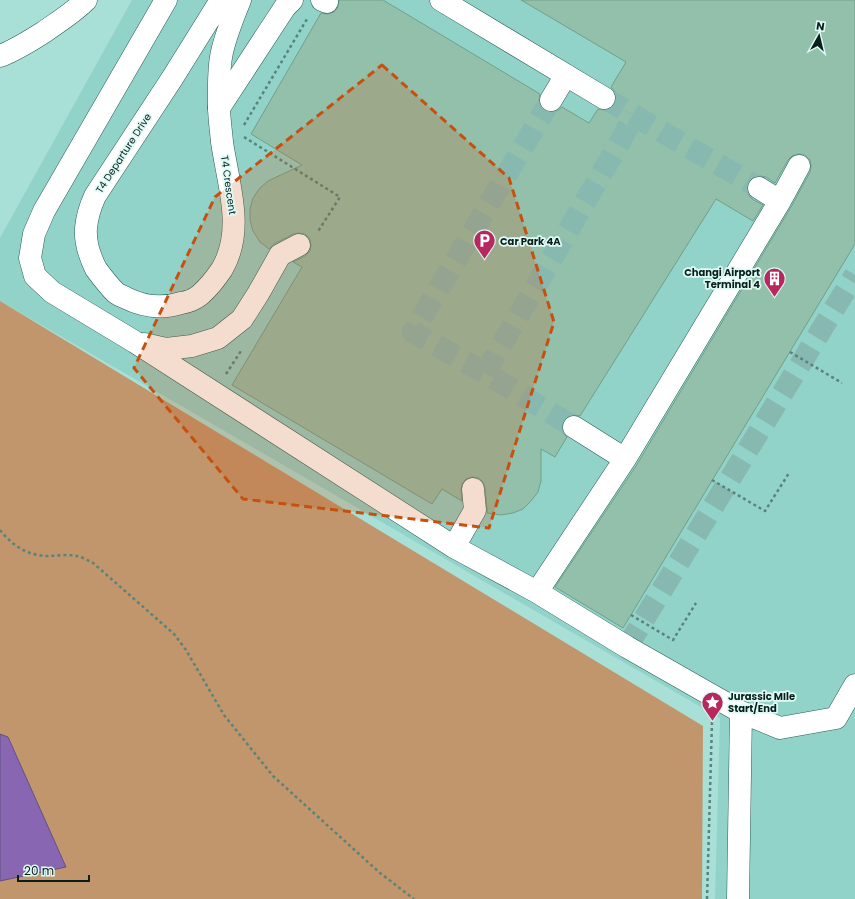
<svg xmlns="http://www.w3.org/2000/svg" width="855" height="899" viewBox="0 0 855 899" font-family="Poppins,sans-serif">
  <style>
    .built { fill: #92d3c9 }
    .green { fill: #c2966d }
    .water { fill: #8866b1; stroke: #625184 }
    .building { fill: #92c0aa; stroke: #729f8a }
    .lines { fill: none; stroke-linecap: round; stroke-linejoin: round }
    .minor-tunnel { stroke: #88b9b1; stroke-width: 22; stroke-dasharray: 22 11; stroke-linecap: butt }
    .minor-casing { stroke: #275d56; stroke-width: 23 }
    .major-casing { stroke: #275d56; stroke-width: 23 }
    .highway-casing { stroke: #275d56; stroke-width: 23 }
    .path { stroke: #5b827c; stroke-width: 2.5; stroke-dasharray: 3 3; stroke-linecap: butt }
    .minor { stroke: #fff; stroke-width: 22 }
    .major { stroke: #fff; stroke-width: 22 }
    .highway { stroke: #fff; stroke-width: 22 }
    .path-bridge { stroke: #5b827c; stroke-width: 2.5; stroke-dasharray: 3 3; stroke-linecap: butt }
    .marked { fill: #c7500e; fill-opacity: 0.2; stroke: #c7500e; stroke-width: 3; stroke-dasharray: 8 5; stroke-linejoin: round }
    .labels { text-anchor: middle; stroke-width: 3.5; stroke-linejoin: round; paint-order: stroke }
    .street-label { font-size: 10px; fill: #091f1c; stroke: #dffaf5 }
    .poi-label { font-size: 10px; font-weight: bold; fill: #091f1c; stroke: #dffaf5; text-anchor: start }
  </style>
  <rect width="100%" height="100%" fill="#a8dfd6"/>
  <path class="built" d="M132 0H855V899H715L720 718 0 301V238Z"/>
  <path class="green" d="M0 301 703 726 702 899H0Z"/>
  <path class="water" d="M0 734 8 737 66 867 0 881Z"/>
  <path class="building" d="M339 0H383L540 94 539 100 540 106 544 110 551 112 557 111 562 107 589 123 598 109 604 110 610 109 614 105 616 98 615 92 611 87 626 62 521 0H855V244L623 628 555 587 636 466 791 207 810 172 811 166 810 160 805 155 798 154 792 156 788 160 775 183 766 177 760 176 753 177 749 181 747 187 748 194 752 199 763 205 753 221 716 199 580 416 574 415 568 416 564 420 562 427 563 433 567 437 555 457 541 449V481L538 492 531 501 523 509 513 513 501 515 487 513V509L485 488 483 482 479 478 472 477 466 479 462 484 461 490 462 501 442 489 432 504 232 385 302 267 293 262 305 256 310 251 311 246 310 239 305 234 299 233 293 234 274 244 269 249 260 242 253 231 250 220V209L253 198 259 189 268 181 302 165 251 134 321 13 328 14 334 12 338 7Z"/>
  <g class="lines">
    <path class="minor-tunnel" d="M604 98 759 188
      M551 100 413 332 485 373 574 427
      M485 373 620 142 634 115
      M627 647 855 275"/>
    <defs>
      <path id="minor" d="M166 0 44 211 34 234 30 258 35 276 52 292 135 342 454 547 537 592 625 459 780 201 799 166
        M322 0 327 2
        M441 0 604 98
        M551 100 566 75
        M219 108 285 7 292 0
        M759 188 780 201
        M144 344 166 349 192 346 218 338 242 319 258 294 280 255 299 245
        M574 427 625 459
        M454 547 475 510 473 489
        M537 592 627 647 741 712 780 728 836 718 855 685
        M738 899 741 712"/>
      <path id="major" d="M221 0 173 77 95 196C90 207 87 217 86 228 85 241 90 257 96 269 102 277 108 285 115 292 118 295 122 296 126 298 144 307 162 309 181 303 188 302 195 299 200 295 208 288 216 278 222 269 245 230 228 184 222 142 221 130 219 118 219 106 219 88 218 69 222 52 226 34 233 17 240 0"/>
      <path id="highway" d="M0 56C16 50 30 41 44 32 58 22 73 13 86 0"/>
    </defs>
    <use href="#minor" class="minor-casing"/>
    <use href="#major" class="major-casing"/>
    <use href="#highway" class="highway-casing"/>
    <path class="path" d="M244 125 307 19
      M244 137 340 197 317 233
      M226 374 241 351
      M0 530C12 545 26 555 46 556 56 556 67 554 77 556 82 557 87 560 92 562L174 634 186 650 224 715 273 776 380 873 414 899
      M707 899 712 722H711"/>
    <use href="#minor" class="minor"/>
    <use href="#major" class="major"/>
    <use href="#highway" class="highway"/>
    <path class="path-bridge" d="M790 352 842 383
      M712 480 765 511 789 473
      M631 615 673 640 696 603"/>
  </g>
  <path class="marked" d="M382 65 509 178 554 322 489 528 243 499 134 368 215 197Z"/>
  <defs>
    <symbol id="parking-pin" viewBox="-11 -11 22 30"><path d="M0 17L-7.5 6A9.5 9.5 0 1 1 7.5 6Z" fill="#b7295e" stroke="#dffaf5"/><path d="M-3.5-5.5H1a3.5 3.5 0 0 1 0 7H-1V5.5H-3.5ZM-1-3.4V-.6H.8a1.4 1.4 0 0 0 0-2.8Z" fill="#fff"/></symbol>
    <symbol id="building-pin" viewBox="-11 -11 22 30"><path d="M0 17L-7.5 6A9.5 9.5 0 1 1 7.5 6Z" fill="#b7295e" stroke="#dffaf5"/><path d="M-4-6H4V6H1V3H-1V6H-4ZM-2.5-4.3h1.7v1.8h-1.7ZM.8-4.3h1.7v1.8H.8ZM-2.5-1h1.7V.8h-1.7ZM.8-1h1.7V.8H.8Z" fill="#fff"/></symbol>
    <symbol id="sight-pin" viewBox="-11 -11 22 30"><path d="M0 17L-7.5 6A9.5 9.5 0 1 1 7.5 6Z" fill="#b7295e" stroke="#dffaf5"/><path d="M0-6L1.8-2.2L6-1.7L2.9 1.2L3.7 5.4L0 3.3L-3.7 5.4L-2.9 1.2L-6-1.7L-1.8-2.2Z" fill="#fff"/></symbol>
  </defs>
  <g fill-rule="evenodd">
    <use href="#parking-pin" x="472" y="228" width="25" height="34"/>
    <use href="#building-pin" x="762" y="266" width="25" height="34"/>
    <use href="#sight-pin" x="700" y="690" width="25" height="34"/>
  </g>
  <g class="labels">
    <g class="street-label">
      <text transform="translate(123 153) rotate(-57)" y="4">T4 Departure Drive</text>
      <text transform="translate(229 185) rotate(82)" y="4">T4 Crescent</text>
    </g>
    <g class="poi-label">
      <text x="500" y="245">Car Park 4A</text>
      <text x="760" y="276" text-anchor="end">Changi Airport<tspan x="760" dy="12">Terminal 4</tspan></text>
      <text x="728" y="700">Jurassic MIle<tspan x="728" dy="12">Start/End</tspan></text>
    </g>
  </g>
  <g transform="translate(819 36) rotate(8)" stroke="#dffaf5" stroke-width="3" paint-order="stroke">
  <path d="M0-3L7 15L0 10L-7 15Z" fill="#091f1c"/>
  <text y="-6" font-size="11" font-weight="bold" text-anchor="middle" fill="#091f1c">N</text>
  </g>
  <path d="M18 875v6h71v-6" fill="none" stroke="#091f1c" stroke-width="2"/>
  <text x="24" y="875" font-size="12" fill="#091f1c" stroke="#dffaf5" stroke-width="3" paint-order="stroke">20 m</text>
</svg>
